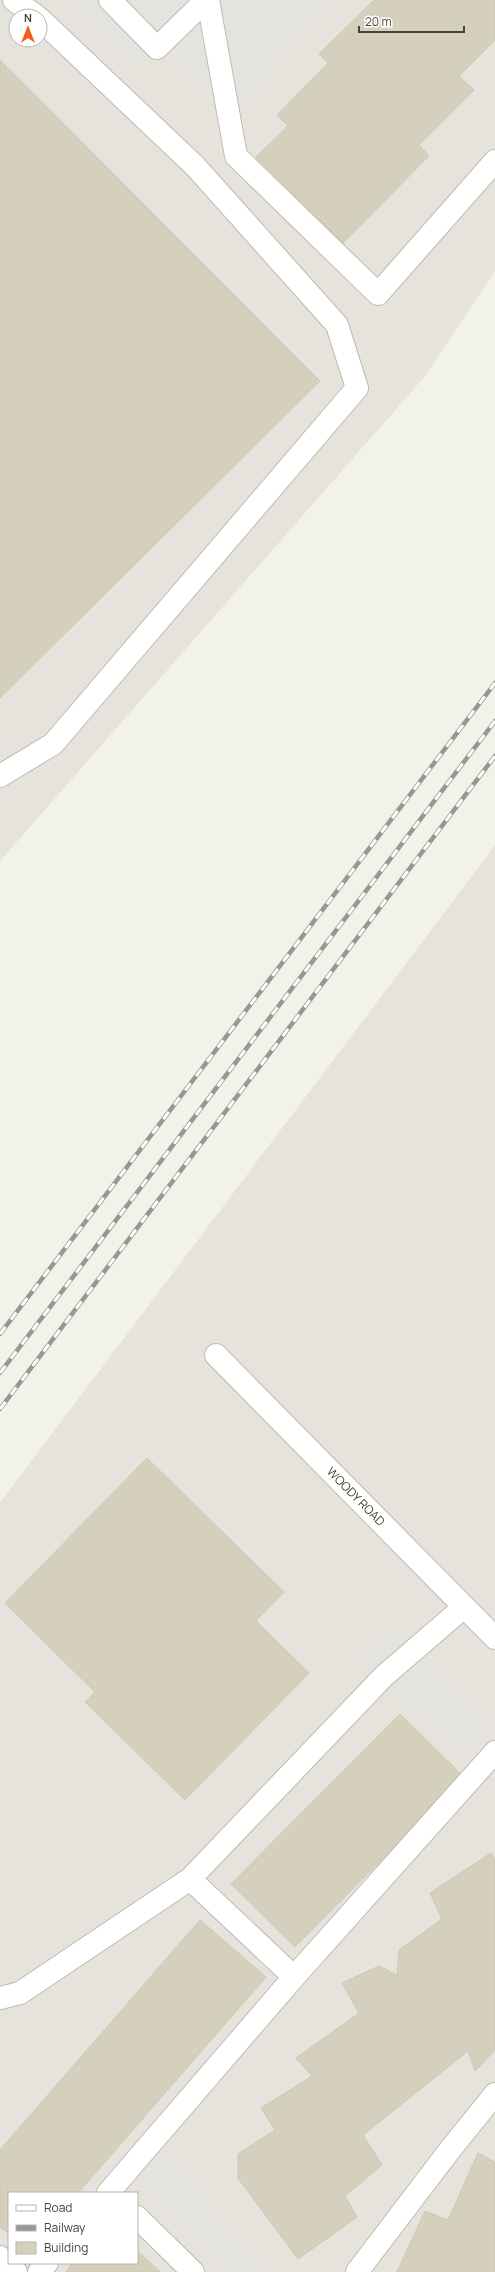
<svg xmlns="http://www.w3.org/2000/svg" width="495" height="2272" viewBox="0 0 495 2272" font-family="Manrope,sans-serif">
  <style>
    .industrial { fill: #e6e3dd; fill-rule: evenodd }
    .parking { fill: #e5e3e0 }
    .building { fill: #d5cfbe; stroke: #cfc8b1 }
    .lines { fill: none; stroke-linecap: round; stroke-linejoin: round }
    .minor-casing { stroke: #bfbbab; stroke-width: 24 }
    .minor { stroke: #fff; stroke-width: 22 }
    .rail-casing { stroke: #979797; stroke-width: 4.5 }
    .rail { stroke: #fff; stroke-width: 3; stroke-dasharray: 9; stroke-linecap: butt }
    .labels { text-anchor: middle; stroke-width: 3.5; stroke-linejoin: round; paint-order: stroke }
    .street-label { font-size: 12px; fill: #474337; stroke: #fff }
  </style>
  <rect width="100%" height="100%" fill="#f3f2e8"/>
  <path class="industrial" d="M0 0H495V271L426 375 0 861ZM16 16H40V40H16Z
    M495 845V2272H0V1503ZM9 2193H137V2263H9Z"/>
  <path class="parking" d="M72 0H329L236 112 161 41 136 64Z
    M0 748 25 772 0 798Z
    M393 1631 488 1724 457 1756 362 1662Z
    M160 2152 270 2272H226L136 2174Z"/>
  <path class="building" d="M374 0H495V40L459 76 474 90 419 145 429 156 343 243 256 157 288 126 277 115 328 63 319 54Z
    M0 60 320 381 0 698Z
    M147 1458 284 1592 256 1621 309 1673 185 1800 85 1702 95 1692 5 1603Z
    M400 1714 464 1777 295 1947 231 1884Z
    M491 1853 495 1859V2050L475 2071 468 2051 363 2135 382 2165 345 2196 357 2217 298 2259 238 2178V2154L275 2130 261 2108 312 2076 296 2058 359 2013 342 1983 379 1966 397 1975 399 1950 442 1919 430 1893Z
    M200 1920 266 1977 78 2193H9V2234L0 2227V2150Z
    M478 2153 495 2162V2272H397L425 2211 448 2220Z
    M137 2250 160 2272H66L72 2263H137Z"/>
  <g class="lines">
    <defs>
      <g id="minor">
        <path d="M14 0 36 16"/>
        <path d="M110 0 157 48 206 0"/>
        <path d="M208 0 236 156 378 294 495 161"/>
        <path d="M0 776 53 744 357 388 337 325 195 166 40 19"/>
        <path id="s1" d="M216 1355 495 1638"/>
        <path d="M190 1879 294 1977"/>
        <path d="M0 1998 20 1993 190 1879 384 1676 464 1607"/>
        <path d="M108 2193 294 1977 495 1752"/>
        <path d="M137 2217 193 2272"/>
        <path d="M0 2257 16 2272"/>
        <path d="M39 2272 47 2263"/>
        <path d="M357 2272 449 2151 495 2094"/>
      </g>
    </defs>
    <use href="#minor" class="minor-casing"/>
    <use href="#minor" class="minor"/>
    <defs>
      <path id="rail" d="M0 1334 495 683
        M0 1373 495 721
        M0 1409 495 756"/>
    </defs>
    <use href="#rail" class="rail-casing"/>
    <use href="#rail" class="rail"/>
  </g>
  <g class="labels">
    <g class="street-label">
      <text dy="4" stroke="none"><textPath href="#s1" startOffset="199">WOODY ROAD</textPath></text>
    </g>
  </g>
  <rect x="8" y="2192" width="130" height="72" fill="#ffffff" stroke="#b5b4af"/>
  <rect x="16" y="2205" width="20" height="6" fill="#ffffff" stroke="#b5b4af"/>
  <text x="44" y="2212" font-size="12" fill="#474337">Road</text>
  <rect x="16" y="2225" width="20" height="6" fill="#979797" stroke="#b5b4af"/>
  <text x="44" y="2232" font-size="12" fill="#474337">Railway</text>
  <rect x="16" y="2242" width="20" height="12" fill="#d5cfbe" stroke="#b5b4af"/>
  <text x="44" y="2252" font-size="12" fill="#474337">Building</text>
  <g transform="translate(28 28)"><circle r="19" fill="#ffffff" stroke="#b5b4af"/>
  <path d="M0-3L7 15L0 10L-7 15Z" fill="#f25d20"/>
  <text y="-6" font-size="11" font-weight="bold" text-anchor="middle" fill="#474337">N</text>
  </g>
  <path d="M359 26v6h105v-6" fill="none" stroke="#474337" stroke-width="2"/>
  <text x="365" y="26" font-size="12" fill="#474337" stroke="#ffffff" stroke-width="3" paint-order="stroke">20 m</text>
</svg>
